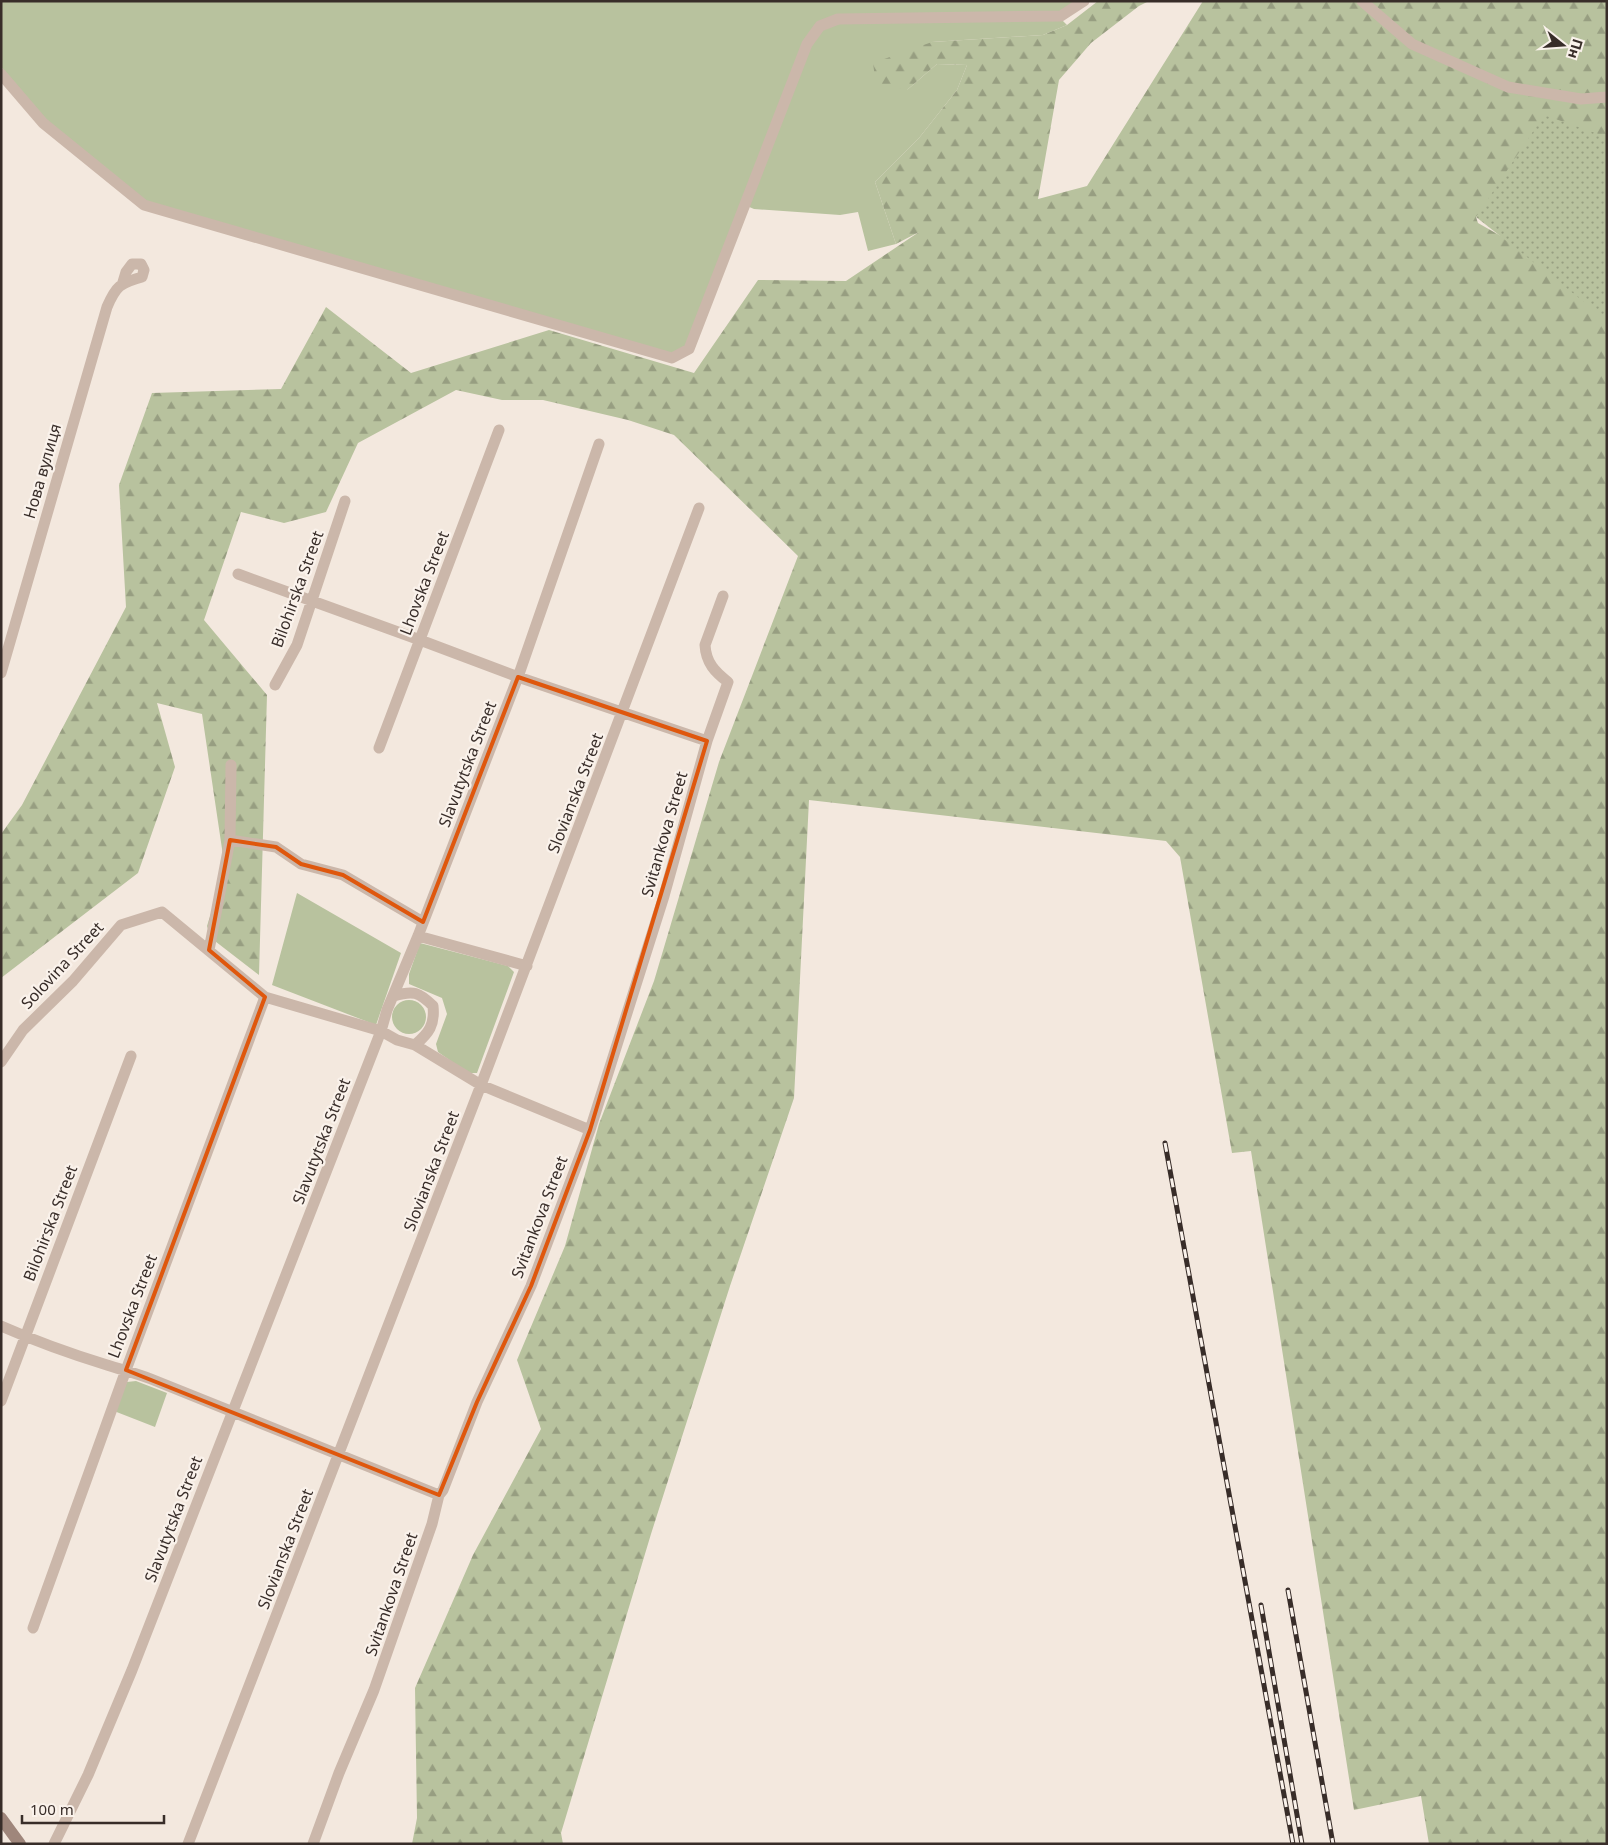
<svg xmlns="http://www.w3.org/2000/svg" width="1608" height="1845" viewBox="0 0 1608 1845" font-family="'Noto Sans',sans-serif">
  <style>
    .green { fill: #b8c29e }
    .forest { fill: url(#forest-firs) }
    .garden { fill: url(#garden-dots) }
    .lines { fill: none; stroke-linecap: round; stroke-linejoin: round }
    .minor { stroke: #cbb7aa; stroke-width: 11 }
    .secondary { stroke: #9f867b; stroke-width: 12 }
    .rail-casing { stroke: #382d29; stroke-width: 5 }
    .rail { stroke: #faf2eb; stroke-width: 3; stroke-dasharray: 9; stroke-linecap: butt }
    .marked { fill: none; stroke: #df570d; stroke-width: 4; stroke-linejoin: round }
    .labels { text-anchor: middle; stroke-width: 4.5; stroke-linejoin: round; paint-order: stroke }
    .street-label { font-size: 16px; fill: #382d29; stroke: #faf2eb }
  </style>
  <defs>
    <pattern id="forest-firs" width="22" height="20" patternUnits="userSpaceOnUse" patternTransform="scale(1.25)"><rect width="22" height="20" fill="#b8c29e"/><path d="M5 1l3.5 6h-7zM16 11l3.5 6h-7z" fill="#979e81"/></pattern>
    <pattern id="garden-dots" width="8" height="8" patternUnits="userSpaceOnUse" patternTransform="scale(1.25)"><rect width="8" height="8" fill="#b8c29e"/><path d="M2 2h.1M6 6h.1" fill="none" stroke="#979e81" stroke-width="1.8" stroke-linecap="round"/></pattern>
  </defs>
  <rect width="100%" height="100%" fill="#f3e8de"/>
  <path class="green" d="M1 1H1081L1061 14 819 25 688 347 673 354 146 201 46 120 1 67Z
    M1060 18 1067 25 1043 35 932 42 907 90 937 64 967 65 957 90 919 138 875 182 896 244 868 251 858 212 840 215 754 209 747 206 810 44 822 27 838 21Z
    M297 893 401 953 376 1025 272 985Z
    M420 943 508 966 514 972 477 1073H468L438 1052 436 1044 447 1014 442 998 409 984V974Z
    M392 1017a17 17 0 1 1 34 0a17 17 0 1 1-34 0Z
    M136 1381 167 1393 155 1427 114 1411 127 1382Z"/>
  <path class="forest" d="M1098 1H1149L1139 6 1091 43 1059 80 1038 199 1087 186 1203 1H1607V157L1549 138 1476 217 1478 223 1557 268 1607 316V1844H1429L1421 1796 1354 1810 1251 1151 1232 1153 1180 857 1166 841 809 800 794 1098 730 1286 651 1534 561 1833 563 1844H412L417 1818 415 1688 473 1555 541 1429 517 1360 565 1246 599 1124 654 981 719 762 798 556 674 435 628 420 543 400H502L456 390 358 443 326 512 284 523 241 512 204 620 267 695 259 975 211 938 207 926 225 869 202 714 157 703 175 767 138 873 1 978V834L22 805 126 607 119 485 152 393 281 389 326 307 411 373 549 330 694 373 758 280 846 281 919 232 896 244 875 182 919 138 957 90 967 65 937 64 907 90 876 85 873 63 932 42 1043 35 1067 25Z"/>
  <path class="garden" d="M1544 115 1607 137V320L1476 217Z"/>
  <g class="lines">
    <path class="minor" d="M1362 1 1412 44 1508 87 1581 99 1607 97
      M1 74 43 123 144 205 672 358 689 349 807 44 820 26 838 19 1061 16 1084 1
      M238 574 420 640 518 677 707 741
      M1 673 107 307C116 286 120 283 142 277L144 270 141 264H132L126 272 123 282
      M275 685 297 645 345 501
      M379 748 499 430
      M230 840 276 847 301 864 343 875 423 922
      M418 936 527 966
      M209 950 230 840 231 765
      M394 996C413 990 419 992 433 1006 435 1025 429 1033 415 1045
      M1 1062 23 1030 73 981 121 925 162 912 265 997 381 1031 397 1040 415 1045 481 1085 590 1130
      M1 1326C35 1341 71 1354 107 1365 122 1370 136 1373 151 1379L439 1495
      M1 1401 131 1056
      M33 1628 126 1370 265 997
      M54 1844 88 1775 132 1670 381 1031 387 1010 418 936 518 677 599 444
      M188 1844 481 1085 699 508
      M313 1844 339 1773 374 1690 432 1524 439 1495 443 1490 477 1402 531 1286 590 1130 664 896 707 741 728 682C715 672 706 663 705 645L723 596"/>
    <path class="secondary" d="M1 1818 20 1844"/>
    <defs>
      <path id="rail" d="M1165 1143 1293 1844
        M1288 1590 1333 1844
        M1261 1605 1302 1844"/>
    </defs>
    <use href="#rail" class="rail-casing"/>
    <use href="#rail" class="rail"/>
  </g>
  <path class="marked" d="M518 677 707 741 590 1130 531 1286 477 1402 439 1495 126 1370 265 997 209 950 230 840 276 847 301 864 343 875 423 922Z"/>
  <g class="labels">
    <g class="street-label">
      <text transform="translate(42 471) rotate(-74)" y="6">Нова вулиця</text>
      <text transform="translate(424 583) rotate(-69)" y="6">Lhovska Street</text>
      <text transform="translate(297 589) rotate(-70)" y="6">Bilohirska Street</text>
      <text transform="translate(467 764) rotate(-69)" y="6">Slavutytska Street</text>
      <text transform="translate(575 793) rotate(-69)" y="6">Slovianska Street</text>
      <text transform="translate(664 834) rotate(-74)" y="6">Svitankova Street</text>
      <text transform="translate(62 965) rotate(-47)" y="6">Solovina Street</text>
      <text transform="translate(321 1141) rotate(-69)" y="6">Slavutytska Street</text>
      <text transform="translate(431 1171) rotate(-69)" y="6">Slovianska Street</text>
      <text transform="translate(539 1217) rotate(-69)" y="6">Svitankova Street</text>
      <text transform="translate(50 1223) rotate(-69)" y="6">Bilohirska Street</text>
      <text transform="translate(132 1306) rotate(-69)" y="6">Lhovska Street</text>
      <text transform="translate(173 1519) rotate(-69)" y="6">Slavutytska Street</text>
      <text transform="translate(285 1549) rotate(-69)" y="6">Slovianska Street</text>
      <text transform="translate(391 1594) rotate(-71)" y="6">Svitankova Street</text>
    </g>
  </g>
  <rect width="1608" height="1845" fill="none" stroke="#382d29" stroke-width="5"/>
  <g transform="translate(1563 45) rotate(107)" stroke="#faf2eb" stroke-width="4" paint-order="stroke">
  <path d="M0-4L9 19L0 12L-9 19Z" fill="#382d29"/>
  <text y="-8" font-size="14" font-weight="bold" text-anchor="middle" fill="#382d29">Пн</text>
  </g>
  <path d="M22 1815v8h142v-8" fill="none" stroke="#382d29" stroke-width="2.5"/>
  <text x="30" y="1815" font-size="15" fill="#382d29" stroke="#faf2eb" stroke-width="4" paint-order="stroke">100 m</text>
</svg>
